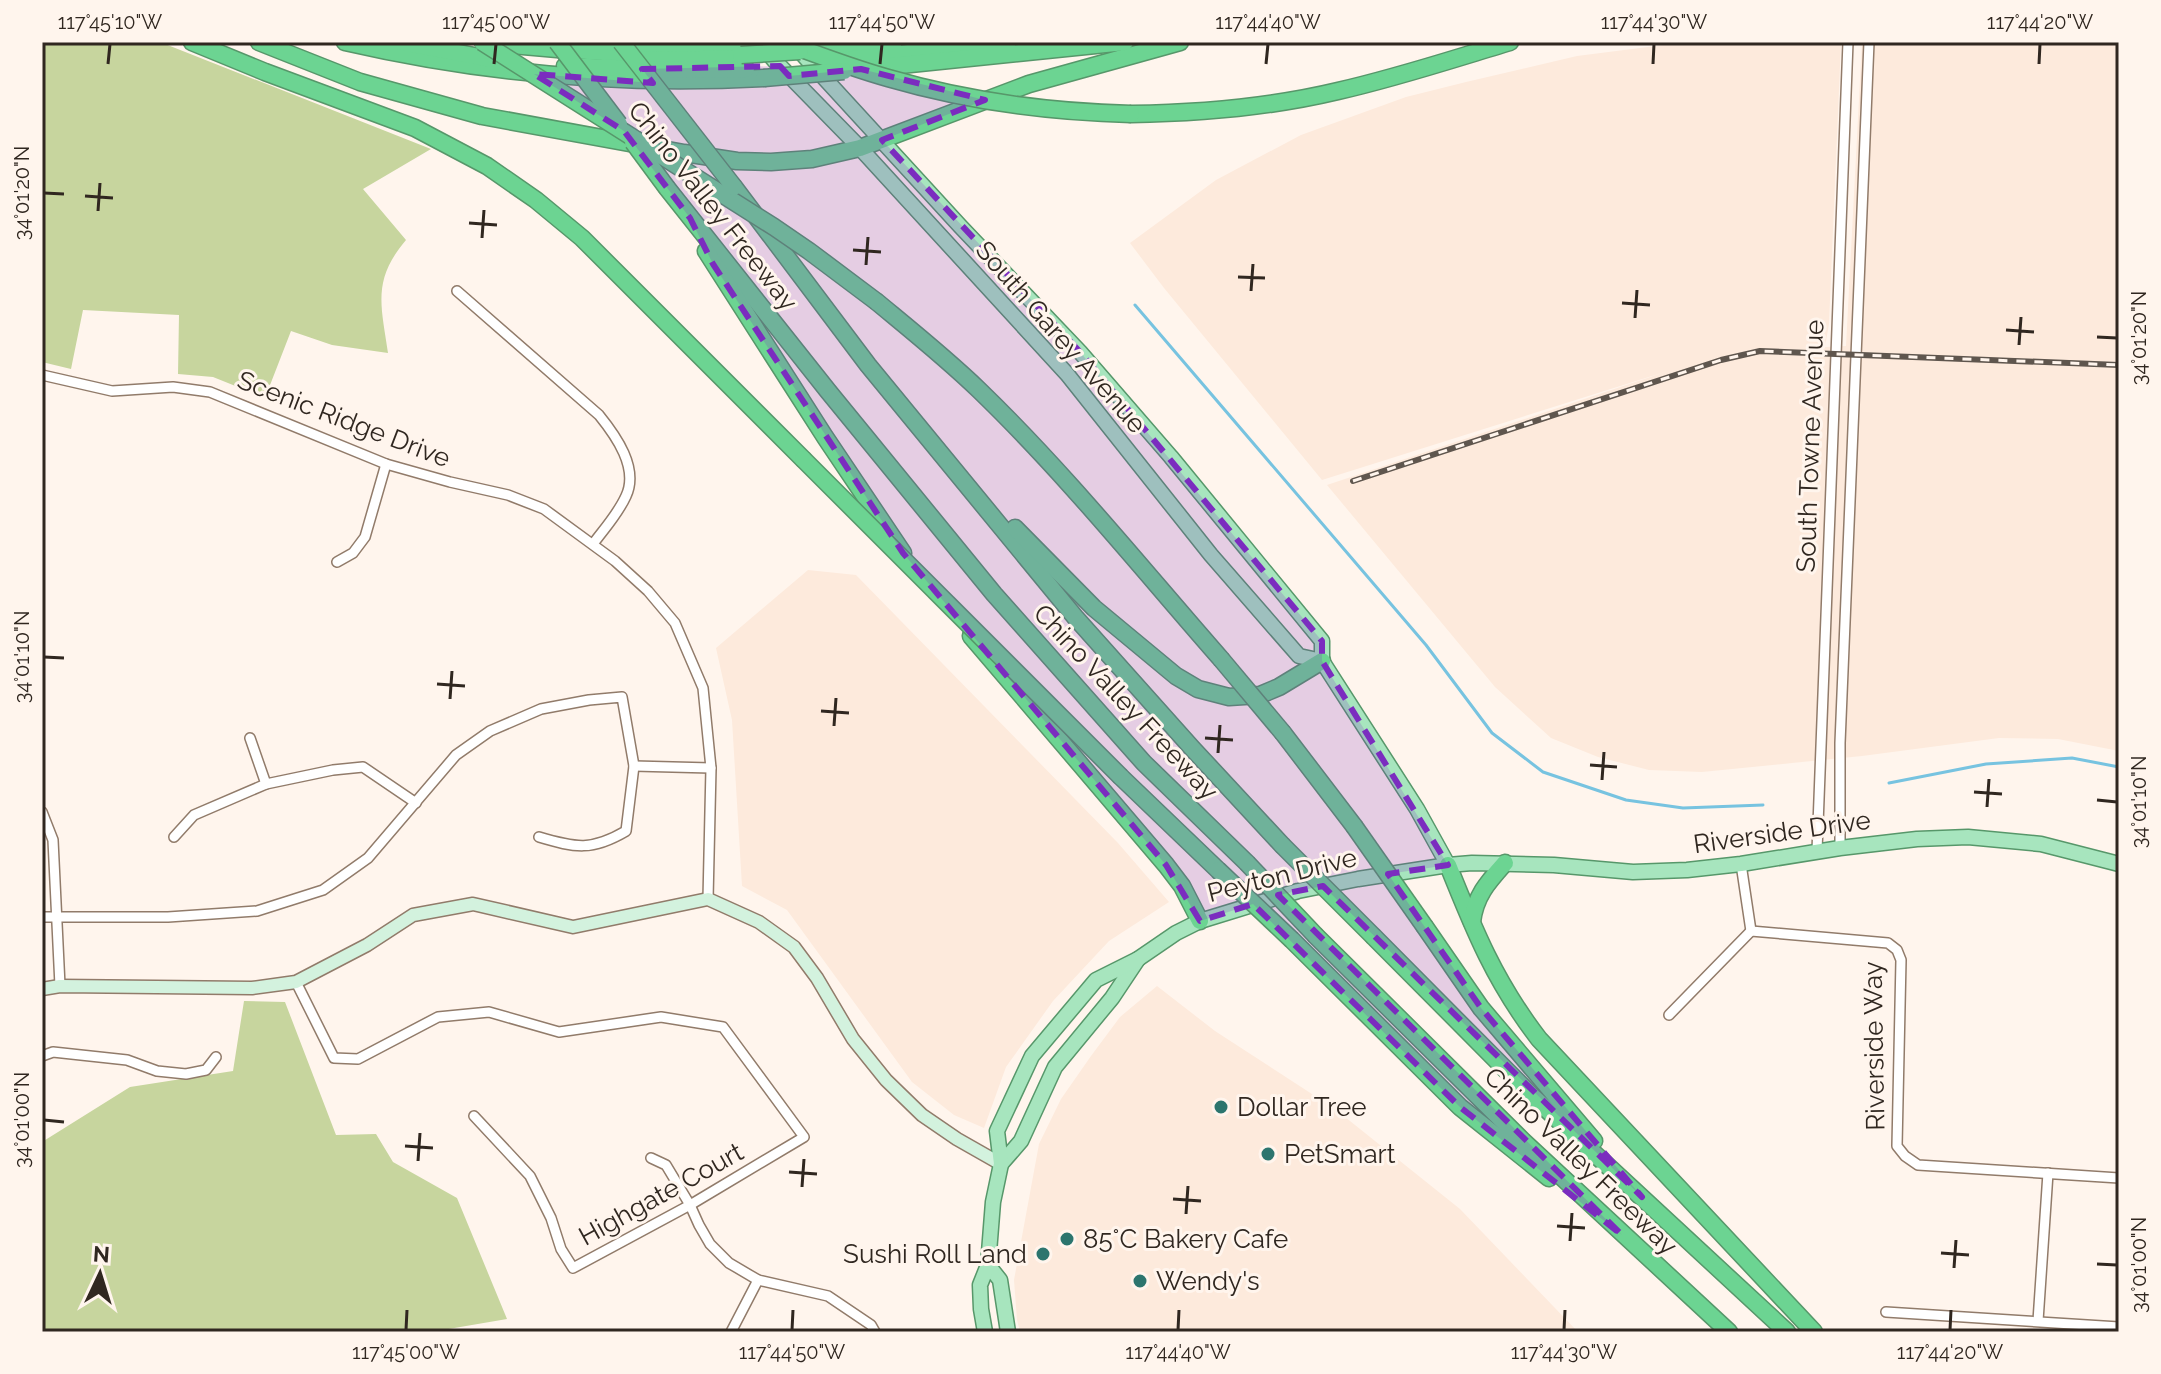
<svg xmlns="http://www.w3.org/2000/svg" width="2161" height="1374" viewBox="0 0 2161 1374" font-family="Raleway,sans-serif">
<rect width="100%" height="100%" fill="#fff5ed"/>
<!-- built -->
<g fill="#fdeadc">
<polygon points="1687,42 1841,42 1829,324 1825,347 1846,346 1862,42 2119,42 2119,751 2058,739 1999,738 1862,756 1702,772 1649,770 1598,757 1551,738 1495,687 1327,485 1668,371 1322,480 1164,288 1130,243 1216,180 1301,135 1406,97 1466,82 1577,56"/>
<polygon points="808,570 856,575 1118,843 1169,902 1109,941 1053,1001 1006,1067 984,1128 954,1115 912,1082 787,910 742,886 732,720 716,648"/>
<polygon points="1157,986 1215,1031 1335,1109 1460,1209 1578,1332 1020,1332 1017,1320 1014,1280 1039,1144 1061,1099 1091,1056 1120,1017"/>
</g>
<!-- green -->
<g fill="#c7d59e">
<path d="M42 42H160L431 149 363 189 406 240C372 280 381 305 388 353L332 345 291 331 265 398 213 377 178 374 179 315 83 310 71 369 42 362Z"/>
<polygon points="244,1001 285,1002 336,1135 376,1134 393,1162 457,1198 507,1319 431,1332 42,1332 42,1142 130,1087 233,1071"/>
</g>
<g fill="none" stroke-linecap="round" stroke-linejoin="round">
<!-- stream -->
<g stroke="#77c3e0" stroke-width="3">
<polyline points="1135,305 1426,645 1492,733 1543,772 1626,800 1683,808 1763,805"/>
<polyline points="1889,783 1986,764 2072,758 2119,767"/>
</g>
<defs>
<g id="street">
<path d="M457 291 599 415C616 436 639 468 626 496 618 514 604 529 593 544"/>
<polyline points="42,375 112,391 173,387 210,392 386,464 450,482 508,495 544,509 615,561 648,591 675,623 703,688 711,768 708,899"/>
<polyline points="337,562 353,553 365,537 386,464"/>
<polyline points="250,738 266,784"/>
<polyline points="634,766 711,768"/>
<polyline points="42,812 53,840 60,986"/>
<polyline points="174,837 194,815 266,784 333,770 363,767 416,803"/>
<polyline points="1840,848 1840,743 1869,42"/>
<polyline points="1817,851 1848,42"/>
<polyline points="1741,864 1751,931"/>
<path d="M42 917H168L257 911 323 890 368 858 456 755 490 731 541 709 589 700 622 697 634 766 626 831C592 851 576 848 539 837"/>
<polyline points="1751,931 1888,943 1897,950 1901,960 1897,1146 1905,1156 1918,1165 2119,1178"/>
<polyline points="296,982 334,1058 358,1059 438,1017 489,1012 559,1032 661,1017 723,1027 804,1137 690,1205 573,1268 561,1249 551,1218 530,1176 474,1116"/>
<polyline points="1669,1015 1751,931"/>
<polyline points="42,1056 53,1052 127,1060 157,1071 186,1074 206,1070 216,1057"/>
<polyline points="651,1158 666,1165 690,1205 699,1225 710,1244 729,1263 758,1280 828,1296 871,1325 875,1332"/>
<polyline points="1886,1312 2119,1327"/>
<polyline points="2038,1321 2048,1173"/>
<polyline points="731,1332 758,1280"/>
</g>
<polyline id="secondary" points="42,989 60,986 252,988 296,982 367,945 413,915 473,904 573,927 708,899 759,922 794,947 817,978 853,1039 886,1080 922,1115 957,1139 1001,1164"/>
<g id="primary">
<polyline points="759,42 774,60 860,148 1067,374 1211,555 1299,656 1322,661"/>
<polyline points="794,45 960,226 1080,352 1171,457 1322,641 1322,661 1417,809 1448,865"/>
<polyline points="1001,1164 1021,1141 1055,1067 1112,998 1138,959"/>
<polyline points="988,1265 1000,1280 1008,1332"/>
<polyline points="985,1332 981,1309 980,1285 988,1265 993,1202 1001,1164 997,1131 1032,1056 1096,980 1138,959 1176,933 1200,921 1298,891 1358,879 1448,865 1472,863 1554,865 1633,872 1687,870 1741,864 1840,848 1917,839 1968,837 2041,844 2119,864"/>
</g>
<g id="highway">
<polyline points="192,42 265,72 415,128 487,166 536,200 582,238 803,459"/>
<polyline points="259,42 360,82 482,116 684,153 737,161 771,162 812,159 860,148 1029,84 1180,42"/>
<path d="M345 42C484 74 622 86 764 78"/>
<polyline points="401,42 490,59"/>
<path d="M483 42C570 52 654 56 741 55"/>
<polyline points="609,42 663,44 742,42"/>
<polyline points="822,49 894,42"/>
<polyline points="835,61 1008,42"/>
<polyline points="565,66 664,70 746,69"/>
<polyline points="862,69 1125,42"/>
<path d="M1131 114C1201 113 1271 107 1338 91 1396 78 1453 59 1510 42"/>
<polyline points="734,187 868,365 1075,617 1192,748 1282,845"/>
<polyline points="667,188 828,391 994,594 1144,763 1247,863"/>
<polyline points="706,251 825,437 903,553"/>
<path d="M877 302C912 331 947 359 979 390 1066 474 1142 569 1221 659"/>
<polyline points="1015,528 1094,608 1176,676 1198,689 1229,697 1260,695 1279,687 1322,661"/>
<polyline points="971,636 1166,865 1182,886 1200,921"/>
<polyline points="1283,733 1354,826"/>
<polyline points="1121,777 1218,870"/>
<path d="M1448 865C1474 930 1495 982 1539 1039L1814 1332"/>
<path d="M1472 922C1475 896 1488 882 1505 863"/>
<polyline points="1425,927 1481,1008 1594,1141"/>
<polyline points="1316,936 1523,1141 1729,1332"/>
<polyline points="1374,937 1530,1094 1787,1332"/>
<polyline points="1292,940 1460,1107 1549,1178"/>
</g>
</defs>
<!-- street casing -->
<use href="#street" stroke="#917b6a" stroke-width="12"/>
<!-- secondary casing -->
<use href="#secondary" stroke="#917b6a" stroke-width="15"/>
<!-- primary casing -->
<use href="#primary" stroke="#57976a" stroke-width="17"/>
<!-- highway casing -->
<use href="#highway" stroke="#57976a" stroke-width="19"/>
<!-- street -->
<use href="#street" stroke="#fff" stroke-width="9"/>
<!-- secondary -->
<use href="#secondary" stroke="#d3f2de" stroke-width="12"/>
<!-- primary -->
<use href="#primary" stroke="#a7e5be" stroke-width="14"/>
<!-- highway -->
<use href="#highway" stroke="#6cd492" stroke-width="16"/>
<defs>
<polyline id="rail" points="1353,481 1721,360 1760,351 2119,365"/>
</defs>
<!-- rail casing -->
<use href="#rail" stroke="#5f564e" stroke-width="6"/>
<!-- rail -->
<use href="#rail" stroke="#fff5ed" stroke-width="3" stroke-dasharray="9" stroke-linecap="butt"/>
<defs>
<g id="highway-bridge">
<polyline points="482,42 774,227 809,251 877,302"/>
<polyline points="557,42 619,124"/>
<polyline points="621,42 734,187"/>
<path d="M783 42C818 55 852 68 888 78 967 101 1049 112 1131 114"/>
<polyline points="741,55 800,51"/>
<polyline points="764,78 844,71"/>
<polyline points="633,142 667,188"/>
<polyline points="803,459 1121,777"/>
<polyline points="1221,659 1283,733"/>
<polyline points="1354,826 1425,927"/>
<polyline points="1282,845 1374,937"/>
<polyline points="1247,863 1316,936"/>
<polyline points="1218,870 1292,940"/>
</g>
</defs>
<!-- highway-bridge casing -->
<use href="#highway-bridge" stroke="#57976a" stroke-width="19" stroke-linecap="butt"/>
<!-- highway-bridge -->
<use href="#highway-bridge" stroke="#6cd492" stroke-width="16"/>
</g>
<!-- marked area -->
<path fill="#7b2cbf" fill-opacity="0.2" stroke="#7b2cbf" stroke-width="6" stroke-dasharray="16 10" stroke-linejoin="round" d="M780 66 789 76 861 69 985 100 882 140 1080 352 1322 641V661L1448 865 1388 874 1481 1008 1642 1197 1323 886 1278 895 1622 1235 1460 1107 1253 904 1200 921 1166 865 903 553 713 264 690 218 624 131 534 74 653 83 642 69Z"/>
<!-- ticks -->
<path fill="none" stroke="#302720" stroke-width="3" d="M108 64 110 44M494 64 496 44M880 64 882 44M1266 64 1268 44M1653 64 1654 44M2039 64 2040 44M44 193 64 194M85 196 113 198M98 211 100 183M469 223 497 225M482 238 484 210M853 250 881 252M866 265 868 237M1238 277 1265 278M1251 291 1253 264M1622 303 1650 305M1635 318 1637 290M2006 330 2034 332M2097 337 2117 338M2019 345 2021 317M44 657 64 658M437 684 465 686M450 699 452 671M821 711 849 713M834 726 836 698M1205 738 1233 740M1218 753 1220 725M1590 765 1617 767M1602 780 1604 752M1974 792 2002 794M2097 800 2117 802M1987 807 1989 779M44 1120 64 1122M405 1146 433 1148M418 1161 420 1133M789 1172 817 1174M802 1187 804 1159M1173 1199 1201 1201M1186 1214 1188 1186M1557 1226 1585 1228M1570 1241 1572 1213M1941 1253 1969 1255M2097 1264 2117 1265M1954 1268 1956 1240M406 1330 407 1310M792 1330 793 1310M1178 1330 1179 1310M1564 1330 1565 1310M1950 1330 1951 1310"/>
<!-- markers -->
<g fill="#2c756e" stroke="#fff5ed" stroke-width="3">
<circle cx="1221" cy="1107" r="8"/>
<circle cx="1268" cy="1154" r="8"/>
<circle cx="1067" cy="1239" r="8"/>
<circle cx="1043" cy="1254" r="8"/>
<circle cx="1140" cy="1281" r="8"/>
</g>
<g text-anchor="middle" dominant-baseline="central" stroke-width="6" stroke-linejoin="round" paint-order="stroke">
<!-- street labels -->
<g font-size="26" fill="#302720" stroke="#fff5ed">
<text transform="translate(713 206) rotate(52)">Chino Valley Freeway</text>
<text transform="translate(1061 337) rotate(49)">South Garey Avenue</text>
<text transform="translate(344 419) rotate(21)">Scenic Ridge Drive</text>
<text transform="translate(1810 446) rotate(-88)">South Towne Avenue</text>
<text transform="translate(1126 702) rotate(47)">Chino Valley Freeway</text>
<text transform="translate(1782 832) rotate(-8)">Riverside Drive</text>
<text transform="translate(1282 875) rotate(-14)">Peyton Drive</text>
<text transform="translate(1874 1046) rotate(-91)">Riverside Way</text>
<text transform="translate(1581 1161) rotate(44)">Chino Valley Freeway</text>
<text transform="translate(661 1194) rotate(-29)">Highgate Court</text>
</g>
<!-- poi labels -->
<g font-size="26" fill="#302720" stroke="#fff5ed" text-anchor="start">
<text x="1237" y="1107">Dollar Tree</text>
<text x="1284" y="1154">PetSmart</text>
<text x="1083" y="1239">85°C Bakery Cafe</text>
<text x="1027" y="1254" text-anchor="end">Sushi Roll Land</text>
<text x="1156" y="1281">Wendy's</text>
</g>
</g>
<!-- border -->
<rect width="2161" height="1374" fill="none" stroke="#fff5ed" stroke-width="88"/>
<!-- north arrow -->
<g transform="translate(100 1274) rotate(4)" stroke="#fff5ed" stroke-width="6" paint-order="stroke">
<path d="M0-6L14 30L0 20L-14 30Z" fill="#302720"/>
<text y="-12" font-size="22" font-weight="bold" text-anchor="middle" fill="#302720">N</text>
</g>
<rect x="44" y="44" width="2073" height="1286" fill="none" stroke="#302720" stroke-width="3"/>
<g font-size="20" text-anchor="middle" fill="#302720">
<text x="110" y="29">117°45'10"W</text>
<text x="496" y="29">117°45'00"W</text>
<text x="882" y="29">117°44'50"W</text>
<text x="1268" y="29">117°44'40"W</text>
<text x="1654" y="29">117°44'30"W</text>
<text x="2040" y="29">117°44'20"W</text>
<text transform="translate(22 193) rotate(-90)" y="7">34°01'20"N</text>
<text transform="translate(2139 338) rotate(-90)" y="7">34°01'20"N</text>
<text transform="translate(22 657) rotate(-90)" y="7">34°01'10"N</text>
<text transform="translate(2139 802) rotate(-90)" y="7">34°01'10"N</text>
<text transform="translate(22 1120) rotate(-90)" y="7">34°01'00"N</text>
<text transform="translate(2139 1265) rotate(-90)" y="7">34°01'00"N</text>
<text x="406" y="1359">117°45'00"W</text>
<text x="792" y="1359">117°44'50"W</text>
<text x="1178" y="1359">117°44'40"W</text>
<text x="1564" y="1359">117°44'30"W</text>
<text x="1950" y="1359">117°44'20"W</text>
</g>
</svg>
